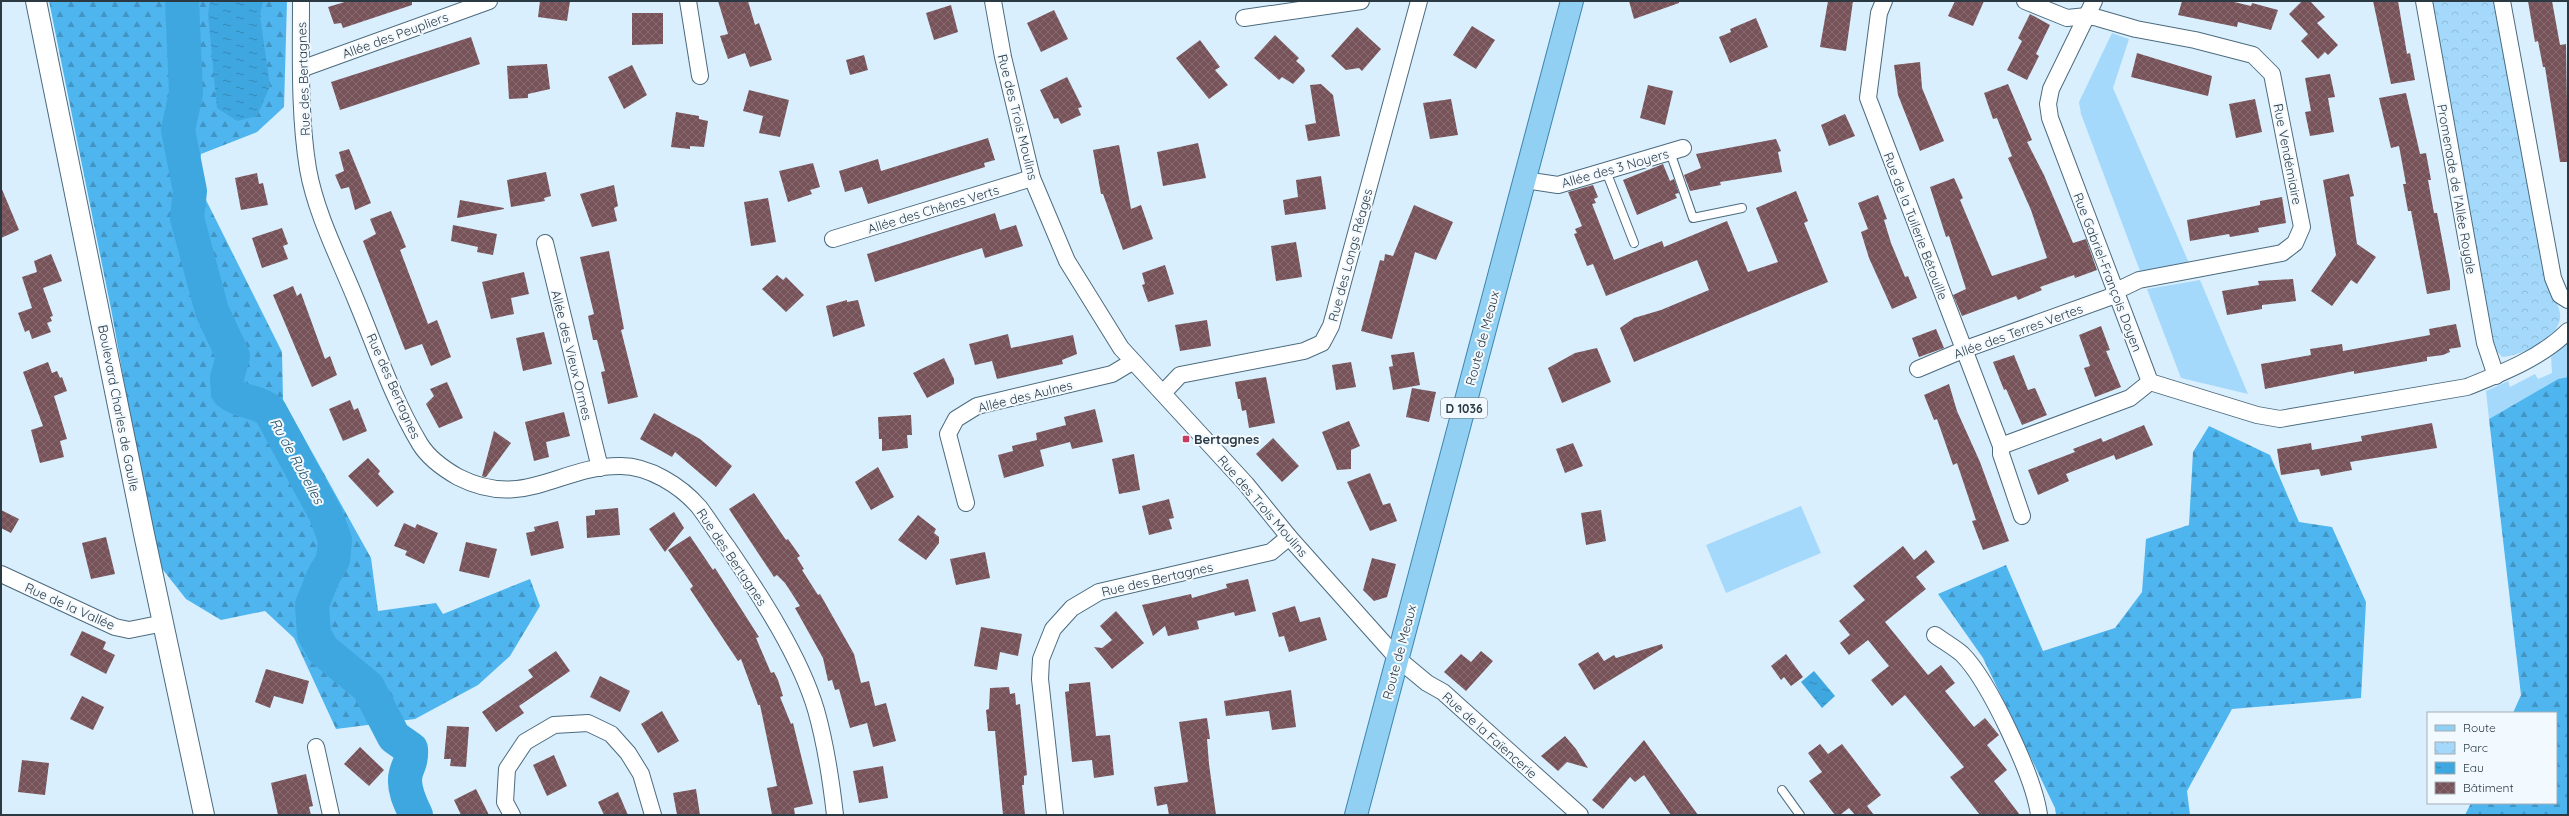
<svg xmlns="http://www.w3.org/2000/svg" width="2569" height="816" viewBox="0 0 2569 816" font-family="Quicksand,sans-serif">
<defs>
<pattern id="forest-firs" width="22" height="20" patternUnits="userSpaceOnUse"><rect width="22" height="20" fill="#4eb5ef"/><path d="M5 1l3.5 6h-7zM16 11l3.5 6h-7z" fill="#4194c3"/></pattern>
<pattern id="park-crowns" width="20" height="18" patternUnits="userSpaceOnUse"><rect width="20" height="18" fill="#a5d9fb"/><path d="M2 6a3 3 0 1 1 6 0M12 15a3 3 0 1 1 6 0" fill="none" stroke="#8ebbd8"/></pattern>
<pattern id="water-ripples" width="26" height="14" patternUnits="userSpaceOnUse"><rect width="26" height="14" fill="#3fa7e0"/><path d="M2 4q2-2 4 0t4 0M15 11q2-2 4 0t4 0" fill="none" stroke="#3589b7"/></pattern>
<pattern id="building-cross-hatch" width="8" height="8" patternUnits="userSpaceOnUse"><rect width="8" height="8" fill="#775359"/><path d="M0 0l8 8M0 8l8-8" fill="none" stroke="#856a6f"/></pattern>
</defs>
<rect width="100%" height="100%" fill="#daeffd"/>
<!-- grass -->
<g fill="#a5d9fb">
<polygon points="2112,33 2129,39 2113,88 2189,263 2140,271 2081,114 2079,102"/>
<polygon points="2200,280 2248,394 2181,378 2147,289"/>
<polygon points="2568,343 2568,377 2558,379 2489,419 2486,391 2508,381 2510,387 2535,374 2538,379 2552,373 2551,357"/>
<polygon points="1801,506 1821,553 1726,593 1706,545"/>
</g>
<!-- forest -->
<g fill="url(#forest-firs)">
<polygon points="49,1 287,1 284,107 257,132 201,154 197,182 282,352 283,400 371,558 378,611 436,603 443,614 530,579 540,606 510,656 478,685 415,719 336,729 294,638 265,611 221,620 186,599 156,561 112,314"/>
<polygon points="2568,377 2568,815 2465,815 2471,803 2556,803 2556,713 2513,713 2521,695 2489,419 2558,379"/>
<polygon points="2209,426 2270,455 2299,522 2332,527 2366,602 2361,698 2232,709 2187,791 2190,815 2056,815 2055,808 1983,658 1938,594 2006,565 2043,651 2115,628 2142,592 2146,539 2189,525 2193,452"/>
</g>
<!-- park -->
<path fill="url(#park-crowns)" d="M2432 1H2493L2548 287C2552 296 2562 308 2560 319 2556 341 2521 355 2502 357L2496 350 2491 334Z"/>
<!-- water -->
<g fill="url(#water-ripples)">
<polygon points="210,1 263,1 260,16 270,86 257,116 237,121 217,108 208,15"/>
<polygon points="1814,671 1835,696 1822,708 1801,682"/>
</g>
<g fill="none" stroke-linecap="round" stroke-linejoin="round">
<!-- river -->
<path stroke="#3fa7e0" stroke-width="34" d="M182 1 186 93 178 130 190 191 187 218 212 311 233 356 227 378 228 392C242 404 255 399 270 411L326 515 335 540 333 560 323 577 312 605 314 634 323 650 368 687 394 737 411 749C412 763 409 762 406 773 402 787 410 803 416 815"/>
</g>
<!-- building -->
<g fill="url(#building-cross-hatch)">
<polygon points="348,1 412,1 412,5 343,28 341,23 334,24 328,7"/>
<polygon points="540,1 570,1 567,21 538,17"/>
<polygon points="718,1 748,1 755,25 759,23 772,60 750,67 745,53 728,59 720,36 728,34"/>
<polygon points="1629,1 1679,1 1679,3 1634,19"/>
<polygon points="1828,1 1853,1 1846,51 1820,47"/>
<polygon points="1955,1 1984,1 1973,26 1948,16"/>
<polygon points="2182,1 2230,1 2251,6 2252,3 2278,10 2271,30 2238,22 2237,27 2178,15"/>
<polygon points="2302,1 2310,1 2325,17 2317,23 2338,45 2328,55 2325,52 2318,59 2301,41 2308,34 2289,14"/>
<polygon points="2373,1 2398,1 2407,54 2410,53 2415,80 2391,84"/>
<polygon points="2528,1 2552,1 2560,45 2566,44 2568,162 2560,162 2545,67 2543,67 2538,41 2535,42"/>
<polygon points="951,5 958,32 934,40 926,13"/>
<polygon points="1054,10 1068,39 1041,52 1027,23"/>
<polygon points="632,13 663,13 663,44 632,45"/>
<polygon points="2030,14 2050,25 2036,54 2039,56 2027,80 2007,70 2022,41 2018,38"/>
<polygon points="1756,18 1768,47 1730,63 1719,37 1731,32 1730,29"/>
<polygon points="1472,26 1495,40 1476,69 1453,55"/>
<polygon points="1357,27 1381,49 1362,71 1359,68 1346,70 1331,56"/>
<polygon points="1275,35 1299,58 1296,61 1304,68 1305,71 1293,84 1282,77 1279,80 1254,58"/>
<polygon points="471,37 480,64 340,110 331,82"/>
<polygon points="1200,40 1220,67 1215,70 1228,85 1209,99 1176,58"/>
<polygon points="2137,53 2212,76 2208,96 2131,77"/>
<polygon points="864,55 868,70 850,75 846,60"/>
<polygon points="1920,62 1922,88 1944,141 1920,151 1898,95 1894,65"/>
<polygon points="547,64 550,89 528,94 528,98 509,99 507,66"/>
<polygon points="632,65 647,95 624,109 608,77"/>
<polygon points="2330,74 2335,97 2328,98 2334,132 2310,136 2305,112 2311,111 2305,78"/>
<polygon points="1067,77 1082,107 1078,108 1081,115 1061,124 1058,118 1054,119 1040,90"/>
<polygon points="1321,84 1333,95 1340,136 1308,141 1305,125 1316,123 1310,85"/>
<polygon points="2008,84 2032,140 2027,142 2044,175 2073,243 2086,239 2097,270 2075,278 2074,275 2040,287 2042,290 2018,300 2016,296 1962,316 1953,295 1966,289 1949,236 1946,237 1930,187 1954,178 1963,198 1960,200 1992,276 2047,258 2031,210 2008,158 2012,156 1997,118 1993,119 1984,93"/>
<polygon points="1648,85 1673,91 1665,125 1640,118"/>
<polygon points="749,90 789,100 780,137 759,133 763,116 743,111"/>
<polygon points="2406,93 2420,154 2426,153 2431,180 2428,180 2434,213 2437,213 2450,281 2450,290 2427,294 2411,211 2408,211 2403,184 2406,184 2399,146 2391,148 2379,98"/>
<polygon points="1451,99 1458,135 1430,139 1423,103"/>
<polygon points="2255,99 2262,132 2236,138 2229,104"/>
<polygon points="676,112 699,116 699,119 708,121 704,147 690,146 690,149 671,147"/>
<polygon points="1845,114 1855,136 1829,146 1821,125"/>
<polygon points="988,138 995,160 984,163 985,167 868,204 862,187 845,192 839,171 878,159 881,171"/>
<polygon points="1776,139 1781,151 1778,152 1782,172 1720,182 1721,185 1690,191 1684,175 1701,168 1696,154"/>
<polygon points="1198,143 1206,178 1163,186 1157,152"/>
<polygon points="1119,145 1131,209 1141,205 1153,239 1123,250 1103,194 1101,194 1093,150"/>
<polygon points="349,149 371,203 355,210 349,187 341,189 335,175 344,171 339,152"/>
<polygon points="813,163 820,187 810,190 812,194 788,202 779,171"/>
<polygon points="1663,164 1670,181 1674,179 1679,193 1675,194 1677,198 1637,215 1623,180"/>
<polygon points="546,172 551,196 544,198 545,201 511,207 507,180"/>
<polygon points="257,173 259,184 263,183 268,205 241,210 235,178"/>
<polygon points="2349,174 2354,196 2350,197 2357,244 2376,257 2357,284 2351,280 2332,306 2311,291 2336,255 2323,180"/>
<polygon points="1321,176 1326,209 1285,215 1283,200 1298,197 1296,180"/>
<polygon points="614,185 618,206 614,208 617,221 592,227 580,194"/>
<polygon points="1593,185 1598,197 1594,199 1596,203 1592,204 1614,260 1662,241 1664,247 1727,221 1748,272 1778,262 1756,208 1796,191 1808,221 1804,223 1828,282 1634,362 1620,328 1634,318 1661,310 1709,290 1697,260 1606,296 1593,264 1587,266 1574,234 1577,233 1575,229 1582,226 1568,192"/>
<polygon points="1,187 19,230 1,238"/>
<polygon points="1878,195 1887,219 1884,220 1891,243 1905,277 1908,276 1917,298 1892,309 1869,258 1861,232 1868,229 1858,203"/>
<polygon points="2282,197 2286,223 2258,228 2259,232 2230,237 2229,234 2190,241 2187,220 2260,205 2260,201"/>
<polygon points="768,198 776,242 751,246 744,202"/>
<polygon points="460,200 504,208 504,209 457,218"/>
<polygon points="1414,205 1453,222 1436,260 1415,252 1392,339 1361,331 1380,260 1384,261 1385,254 1393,256"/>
<polygon points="391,211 406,247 400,250 428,324 437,320 451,357 431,366 422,344 405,350 363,241 376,234 370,219"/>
<polygon points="995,213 1000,230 1016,225 1023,246 985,258 982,248 875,282 867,254"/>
<polygon points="453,225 497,234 493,255 477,252 478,247 451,241"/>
<polygon points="282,228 288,244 283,246 288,259 262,268 252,238"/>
<polygon points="1296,242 1302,277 1276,281 1271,246"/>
<polygon points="609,251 624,329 621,330 638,397 608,404 601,372 605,371 597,340 593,340 588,316 594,314 580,257"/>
<polygon points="51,254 62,281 43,288 53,316 50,317 52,321 47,323 51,332 32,339 29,330 25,332 18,313 32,308 22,277 37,272 34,261"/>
<polygon points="1165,265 1174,294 1148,302 1142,285 1145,284 1142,273"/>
<polygon points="524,272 529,294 511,298 514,314 491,319 482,282"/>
<polygon points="777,275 783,280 786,277 804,295 786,312 762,289"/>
<polygon points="2293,279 2296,301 2262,305 2262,309 2227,315 2222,291 2259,285 2258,281"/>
<polygon points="293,286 297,296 301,293 325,359 330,356 337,375 312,387 273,295"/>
<polygon points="847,300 847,302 858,300 865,326 833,337 826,306"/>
<polygon points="1207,320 1211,346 1180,351 1175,325"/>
<polygon points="2456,324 2461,347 2449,349 2450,352 2443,355 2427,357 2427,361 2354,374 2354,371 2265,389 2261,364 2311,355 2310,349 2342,344 2343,351 2430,335 2429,329"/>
<polygon points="2101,326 2110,350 2106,351 2121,387 2095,397 2084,368 2090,366 2079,335"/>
<polygon points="1936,329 1944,348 1919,357 1912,338"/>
<polygon points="544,332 552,364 523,371 516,338"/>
<polygon points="1008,334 1011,348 1073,335 1077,354 1062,360 1063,364 997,379 992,361 975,365 969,344"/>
<polygon points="1597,348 1611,382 1562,403 1548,368 1575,353"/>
<polygon points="1414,352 1420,385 1393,390 1389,367 1393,366 1391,355"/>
<polygon points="2014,355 2028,390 2035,388 2047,415 2022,425 2006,389 2004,390 1993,362"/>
<polygon points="944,358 954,379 954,384 927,398 913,373"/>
<polygon points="48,362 52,373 57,371 60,378 62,377 67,391 54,396 67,439 60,441 64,457 40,463 31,430 43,426 23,372"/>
<polygon points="1351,362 1356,387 1336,390 1332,365"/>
<polygon points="1266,377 1275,423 1249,428 1246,410 1242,411 1240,399 1238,399 1235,382"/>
<polygon points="447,382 463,418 439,428 426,404 434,396 430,389"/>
<polygon points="1949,384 1957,411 1980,462 2009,541 1983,550 1972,521 1976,520 1957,463 1953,465 1937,419 1934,420 1924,395"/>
<polygon points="1412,388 1436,392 1429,422 1406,417"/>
<polygon points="350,400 354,410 358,408 367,431 343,441 329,409"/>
<polygon points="1095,409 1103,442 1072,449 1070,442 1040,450 1044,466 1004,478 998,455 1013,451 1012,446 1037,440 1036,433 1066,425 1064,417"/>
<polygon points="564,412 570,436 546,442 549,457 534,461 525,422"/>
<polygon points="654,413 700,439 732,466 716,487 675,452 672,457 640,439"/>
<polygon points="911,415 912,435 907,435 908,448 882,451 882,439 879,439 878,417"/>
<polygon points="1349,421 1360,446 1351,450 1351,469 1337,470 1322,432"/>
<polygon points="2432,423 2437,448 2350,462 2352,470 2321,476 2319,469 2281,475 2277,449 2311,443 2312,450 2362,441 2361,436"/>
<polygon points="2144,425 2153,445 2116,460 2114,455 2066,474 2069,481 2038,495 2028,470 2075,452 2073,449 2101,438 2103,442"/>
<polygon points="494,431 511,443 486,477 484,477 482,476"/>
<polygon points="1273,438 1299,466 1282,482 1256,454"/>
<polygon points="1573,443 1583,466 1565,473 1556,449"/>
<polygon points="1134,454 1140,490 1119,494 1112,459"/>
<polygon points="368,458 380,471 378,474 394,492 377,507 348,476"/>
<polygon points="878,467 894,497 871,510 855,482"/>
<polygon points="1370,473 1383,505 1390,503 1397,521 1370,531 1347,482"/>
<polygon points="754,493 786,540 788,539 800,556 797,558 804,569 802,570 818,595 820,594 854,654 861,683 869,681 875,706 886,703 896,741 873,747 867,723 850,728 839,689 835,690 832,680 828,681 823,658 795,608 800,606 785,583 777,575 774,577 729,509"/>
<polygon points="1169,499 1174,518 1169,519 1172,529 1149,535 1142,506"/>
<polygon points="618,508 620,535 587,538 586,516 595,515 595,510"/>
<polygon points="1,510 19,519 11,533 1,528"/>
<polygon points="1601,510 1606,541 1586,545 1581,513"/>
<polygon points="674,512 684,528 665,552 649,529"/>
<polygon points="918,515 936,529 934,533 939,537 939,543 926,560 898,540"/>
<polygon points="558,521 564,548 531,556 526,533 535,531 534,527"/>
<polygon points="404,523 415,528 417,524 438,533 424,564 405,555 407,551 394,546"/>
<polygon points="690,536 713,570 715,568 759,637 756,638 771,673 774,672 778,680 783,696 780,697 791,724 793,723 813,804 794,808 795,815 772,815 767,788 777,786 760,705 758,705 741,659 738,661 690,589 693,586 668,550"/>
<polygon points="106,537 115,574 91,579 82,543"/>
<polygon points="466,542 497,549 489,578 459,571"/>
<polygon points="1903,546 1914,560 1926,550 1935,562 1916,577 1926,589 1885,622 1928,675 1941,665 1955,683 1945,691 1974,727 1985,718 1999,735 1987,745 2007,770 1994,781 2020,815 1980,815 1950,777 1964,767 1905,695 1892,706 1871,680 1889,666 1868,640 1849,655 1840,643 1850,635 1839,621 1865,600 1853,586"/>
<polygon points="985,552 990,578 956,585 950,559"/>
<polygon points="1372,558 1396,564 1387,597 1374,601 1363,590"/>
<polygon points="1248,579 1256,611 1235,616 1234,612 1197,621 1199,629 1168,636 1165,626 1153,636 1142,605 1191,594 1192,598 1227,588 1226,584"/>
<polygon points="1295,606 1300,622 1320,617 1327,640 1289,652 1284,636 1279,637 1272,613"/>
<polygon points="1116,611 1144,643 1112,669 1094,647 1102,648 1112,640 1100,626"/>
<polygon points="981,627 1022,634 1018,656 1000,652 997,670 974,666"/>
<polygon points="82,631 106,642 103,649 115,655 106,674 70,655"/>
<polygon points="1662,644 1663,648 1594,690 1578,664 1598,652 1604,661 1614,655 1616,658"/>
<polygon points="556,651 570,671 519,706 524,713 496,732 482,712 533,677 528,670"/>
<polygon points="1481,651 1493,661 1466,691 1444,672 1461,654 1471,662"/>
<polygon points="1786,654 1803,677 1791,686 1784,677 1781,680 1771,666"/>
<polygon points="266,669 309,681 303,704 274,696 270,708 255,702"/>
<polygon points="600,676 630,691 620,712 590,697"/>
<polygon points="1090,682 1096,736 1110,735 1114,775 1094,778 1092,760 1072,762 1065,692 1069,691 1069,684"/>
<polygon points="1009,687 1010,694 1015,693 1016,705 1020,704 1027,775 1024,776 1024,785 1022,785 1025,815 1003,815 995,731 988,731 986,710 989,709 990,688"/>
<polygon points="1291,690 1296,727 1272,730 1269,711 1226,716 1224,701"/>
<polygon points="82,696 104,707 93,730 70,719"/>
<polygon points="662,711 679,741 658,753 641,724"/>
<polygon points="1207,718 1210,739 1207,739 1209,764 1216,815 1169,815 1167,804 1157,806 1154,787 1188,782 1179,722"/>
<polygon points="447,726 469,727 466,767 450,766 451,759 444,759"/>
<polygon points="1565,736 1576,749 1588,768 1567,762 1558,771 1541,756"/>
<polygon points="1644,740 1664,768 1698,815 1671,815 1644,775 1635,782 1630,777 1603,809 1592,800"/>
<polygon points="1820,744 1828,754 1842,744 1881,795 1867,806 1874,815 1855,815 1849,808 1840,815 1835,815 1809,781 1822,772 1808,753"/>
<polygon points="360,747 384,770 369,786 344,764"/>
<polygon points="554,755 567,786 547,796 533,765"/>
<polygon points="22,760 49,763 45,795 18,792"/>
<polygon points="883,766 888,798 859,803 853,771"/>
<polygon points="306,774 313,806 309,807 311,815 278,815 271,783"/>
<polygon points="476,789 489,815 461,815 454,800"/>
<polygon points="696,789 700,815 677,815 673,793"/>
<polygon points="618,792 628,815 604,815 598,802"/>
</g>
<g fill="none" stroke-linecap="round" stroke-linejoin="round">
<defs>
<g id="service">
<polyline points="1670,152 1693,218 1742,208"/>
<polyline points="1606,171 1634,243"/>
<polyline points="1782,790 1800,815"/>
</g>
<g id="minor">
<path d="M301 1C301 57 299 114 308 169 316 214 339 258 356 300 376 348 393 399 420 444 428 457 444 469 458 477 525 511 560 465 621 466 649 466 681 486 699 507 709 520 718 535 728 548 760 595 800 656 816 710 826 745 831 780 835 815"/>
<polyline points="688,1 700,76"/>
<polyline points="993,1 1003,57 1032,178 1067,261 1121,348 1246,484 1289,537 1398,659 1427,683 1443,692 1580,815"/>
<polyline points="1884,1 1879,13 1868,98 2001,446 2001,454 2022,516"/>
<path d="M2094 1 2051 89 2048 104 2050 118 2150 382 2257 415 2280 419 2467 387C2502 373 2541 358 2568 331"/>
<polyline points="2424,1 2485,343 2496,376"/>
<polyline points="2502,1 2553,278 2560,295 2568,300"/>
<polyline points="1244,18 1361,1"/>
<polyline points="301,69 489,1"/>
<polyline points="1524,180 1558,185 1683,148"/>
<polyline points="833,239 1032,178"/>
<polyline points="545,243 600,468"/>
<polyline points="1918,369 1963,350 2110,297 2116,291 2139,280 2282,253 2295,243 2302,227 2272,74 2253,55 2195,40 2136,29 2098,18 2087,16 2067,18 2025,1"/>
<polyline points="1163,393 1180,375 1304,351 1322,343 1331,326 1419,1"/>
<polyline points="2001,446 2130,398 2150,382"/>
<polyline points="966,503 948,434 956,419 977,406 1112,374 1132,362"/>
<polyline points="1,574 115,627 129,630 164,623"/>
<path d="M1935 635C1943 641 1954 647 1962 654 1989 681 2034 777 2039 815"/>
<polyline points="316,747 331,815"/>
<polyline points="512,815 505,802 507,769 525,742 554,725 588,723 611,734 628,753 641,774 653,815"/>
<polyline points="1055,815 1040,679 1041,659 1053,629 1072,608 1099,592 1271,552 1289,537"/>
</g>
<polyline id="tertiary" points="36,1 144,534 204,815"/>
<polyline id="primary" points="1356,815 1572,1"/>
</defs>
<!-- service casing -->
<use href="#service" stroke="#4b6b7f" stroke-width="10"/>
<!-- minor casing -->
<use href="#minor" stroke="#4b6b7f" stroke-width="18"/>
<!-- tertiary casing -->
<use href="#tertiary" stroke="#4b6b7f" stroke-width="22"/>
<!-- primary casing -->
<use href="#primary" stroke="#3d86af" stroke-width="24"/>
<!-- service -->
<use href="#service" stroke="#fff" stroke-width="8"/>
<!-- minor -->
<use href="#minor" stroke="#fff" stroke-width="16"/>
<!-- tertiary -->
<use href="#tertiary" stroke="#fff" stroke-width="20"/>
<!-- primary -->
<use href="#primary" stroke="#91d0f2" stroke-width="22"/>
</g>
<!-- markers -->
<rect fill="#cb3c62" stroke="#f3faff" stroke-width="1.5" x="1182" y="435" width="8" height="8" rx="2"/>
<g text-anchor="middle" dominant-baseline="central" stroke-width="4" stroke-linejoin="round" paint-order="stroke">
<!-- shield labels -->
<rect fill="#f3faff" stroke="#67737b" stroke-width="1" x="1441" y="398" width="46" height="20" rx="3"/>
<g font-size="12" font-weight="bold" fill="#2b3942">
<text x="1464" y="408">D 1036</text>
</g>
<!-- street labels -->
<g font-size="13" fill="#2b3942" stroke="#f3faff">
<text transform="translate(395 35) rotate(-20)">Allée des Peupliers</text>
<text transform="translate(303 79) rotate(-92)">Rue des Bertagnes</text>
<text transform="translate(1018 117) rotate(76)">Rue des Trois Moulins</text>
<text transform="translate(2288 154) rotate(79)">Rue Vendémiaire</text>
<text transform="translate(1615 168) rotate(-16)">Allée des 3 Noyers</text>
<text transform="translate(2457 189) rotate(80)">Promenade de l'Allée Royale</text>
<text transform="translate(933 209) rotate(-17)">Allée des Chênes Verts</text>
<text transform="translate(1916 226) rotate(69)">Rue de la Tuilerie Bétouille</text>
<text transform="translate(1350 255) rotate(-75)">Rue des Longs Réages</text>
<text transform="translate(2108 272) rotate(69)">Rue Gabriel-François Doyen</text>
<text transform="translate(2018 331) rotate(-20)">Allée des Terres Vertes</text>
<text transform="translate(1482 338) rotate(-75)">Route de Meaux</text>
<text transform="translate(572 355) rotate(76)">Allée des Vieux Ormes</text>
<text transform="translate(394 386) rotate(66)">Rue des Bertagnes</text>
<text transform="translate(1025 396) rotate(-14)">Allée des Aulnes</text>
<text transform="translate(119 408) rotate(79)">Boulevard Charles de Gaulle</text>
<text transform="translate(1263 506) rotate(49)">Rue des Trois Moulins</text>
<text transform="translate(732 557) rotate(56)">Rue des Bertagnes</text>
<text transform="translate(1157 579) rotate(-13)">Rue des Bertagnes</text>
<text transform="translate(70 606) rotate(24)">Rue de la Vallée</text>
<text transform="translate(1399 652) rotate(-75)">Route de Meaux</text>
<text transform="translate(1490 735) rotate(42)">Rue de la Faïencerie</text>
</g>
<!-- poi labels -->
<g font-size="13" font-weight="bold" fill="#2b3942" stroke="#f3faff" text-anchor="start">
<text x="1194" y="439">Bertagnes</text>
</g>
<!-- water labels -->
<g font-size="14" font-style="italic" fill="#234d65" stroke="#f3faff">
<text transform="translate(297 461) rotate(61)">Ru de Rubelles</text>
</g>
</g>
<!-- border -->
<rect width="2569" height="816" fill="none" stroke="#2b3942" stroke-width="4"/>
<!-- legend -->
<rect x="2427" y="712" width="130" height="92" fill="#f3faff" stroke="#a3adb3"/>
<rect x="2435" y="725" width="20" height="6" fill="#91d0f2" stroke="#a3adb3"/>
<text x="2463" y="732" font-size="12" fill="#2b3942">Route</text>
<rect x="2435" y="742" width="20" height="12" fill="url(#park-crowns)" stroke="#a3adb3"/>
<text x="2463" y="752" font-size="12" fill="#2b3942">Parc</text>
<rect x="2435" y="762" width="20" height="12" fill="url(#water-ripples)" stroke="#a3adb3"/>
<text x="2463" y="772" font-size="12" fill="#2b3942">Eau</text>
<rect x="2435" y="782" width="20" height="12" fill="url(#building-cross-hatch)" stroke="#a3adb3"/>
<text x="2463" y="792" font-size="12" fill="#2b3942">Bâtiment</text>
</svg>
